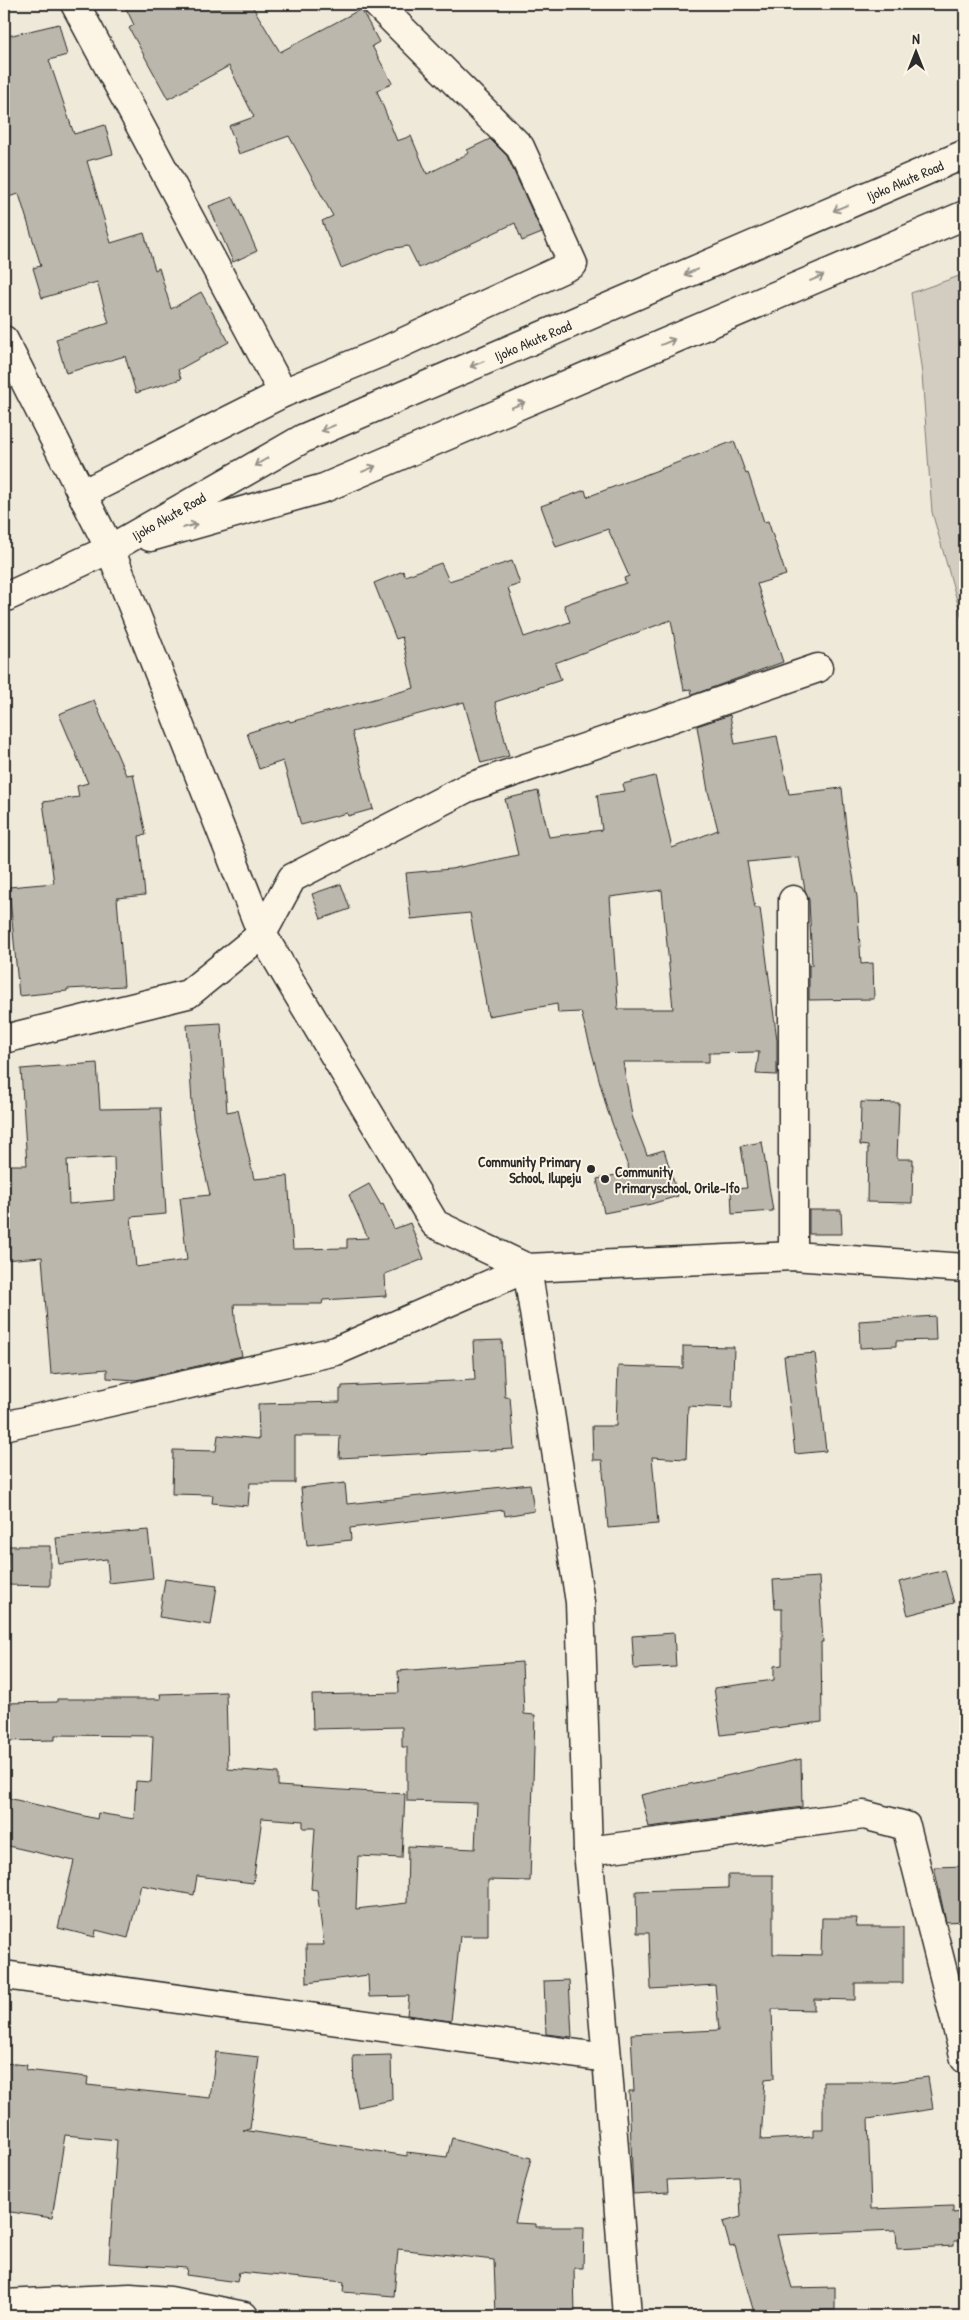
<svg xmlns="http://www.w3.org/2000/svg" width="969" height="2320" viewBox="0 0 969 2320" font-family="'Patrick Hand',sans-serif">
<rect width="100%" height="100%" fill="#efe9da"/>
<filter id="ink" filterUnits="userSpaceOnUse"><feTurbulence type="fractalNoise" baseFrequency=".02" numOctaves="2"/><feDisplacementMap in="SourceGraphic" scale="10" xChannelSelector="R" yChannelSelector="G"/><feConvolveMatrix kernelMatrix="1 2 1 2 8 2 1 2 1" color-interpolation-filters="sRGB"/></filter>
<g filter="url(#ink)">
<!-- green -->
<polygon fill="#d2cdc0" stroke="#7e7c76" points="965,274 965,629 932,512 922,374 911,293"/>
<!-- building -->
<g fill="#bcb7ac" stroke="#2b2b2b" fill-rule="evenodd">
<polygon points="124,4 251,4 280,52 361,9 379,42 372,46 392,83 377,91 397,141 411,136 427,174 469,153 467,150 490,139 507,156 542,233 522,241 515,223 419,268 408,246 389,249 341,268 322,221 333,216 289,136 239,154 229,126 254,117 229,66 168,99 129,28 134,25"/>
<polygon points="59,24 67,55 49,60 74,134 105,125 113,154 87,161 111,243 144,233 155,270 159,268 171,309 201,292 229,342 178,370 181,379 136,393 125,356 66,373 56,339 109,323 97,282 42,298 33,268 41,266 19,194 8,197 4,183 4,37"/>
<polygon points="233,197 257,251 233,262 209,206"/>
<polygon points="734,441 746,474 748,473 764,522 768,521 786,575 757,584 783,662 692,695 691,689 684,690 671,620 555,663 561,680 495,702 509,756 481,763 464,702 352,732 373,809 348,816 347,813 301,825 283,761 259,769 247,733 289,720 290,722 414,688 402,637 396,639 374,583 403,571 405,576 441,563 449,581 512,561 520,584 508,588 524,637 570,622 564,605 626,583 624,578 629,576 608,529 556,547 541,506 585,490 587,497"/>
<polygon points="94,700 126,775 133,774 146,835 139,836 145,895 117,898 124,986 67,989 67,991 19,996 9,887 54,883 43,802 79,797 77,786 88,783 59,714"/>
<path d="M730 715 735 744 777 736 789 794 842 788 848 847 857 897 861 964 873 963 874 999 809 1000V965H812L809 900 805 890 799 857 747 862 755 908H760L777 1040V1075L756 1074 759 1052 709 1053V1062H623L632 1116 647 1155 664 1150 678 1196 651 1204 604 1213 597 1179 630 1172 607 1109 581 1012 558 1013 557 1004 488 1016 470 913 411 919 406 873 451 869 518 855 505 799 538 791 549 837 602 830 597 795 625 791 623 784 655 776 672 848 718 830 708 791 697 726ZM662 890 673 1009H618L610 897Z"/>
<polygon points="341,884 350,909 321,919 312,894"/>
<path d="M221 1023 227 1112 238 1110 254 1179 288 1176 293 1249 347 1248V1239L368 1238 349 1195 369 1184 381 1205 383 1204 394 1229 410 1223 424 1259 385 1274 386 1296 323 1300 322 1304H234L236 1330 242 1356 136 1380 107 1378V1369L51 1374 42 1257 4 1260V1165H27L21 1069 97 1063 100 1109 160 1108 166 1214 131 1217 136 1267 187 1260 180 1198 210 1195 193 1118 187 1025ZM114 1157 115 1200 69 1204 67 1160Z"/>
<polygon points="861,1102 899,1103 897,1159 913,1159 912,1203 867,1202 868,1146 860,1145"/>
<polygon points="762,1142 773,1211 732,1214 731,1189 747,1188 741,1146"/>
<polygon points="809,1210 841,1210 842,1234 809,1234"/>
<polygon points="935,1316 936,1340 896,1341 896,1346 860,1348 859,1321"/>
<polygon points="502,1340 505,1397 510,1397 514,1449 339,1458 340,1436 295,1436 295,1483 250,1483 248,1506 212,1503 213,1495 172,1494 173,1450 216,1451 218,1435 259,1439 258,1404 340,1402 340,1389 342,1389 342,1386 475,1380 473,1341"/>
<polygon points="683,1346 734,1347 732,1408 688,1406 686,1459 652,1457 658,1524 608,1528 602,1460 593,1460 592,1426 616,1426 618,1366 683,1368"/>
<polygon points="815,1353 826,1451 795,1454 784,1356"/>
<polygon points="345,1483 347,1504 530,1484 534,1511 505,1516 504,1510 350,1528 351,1540 307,1545 301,1488"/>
<polygon points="148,1530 153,1578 109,1583 107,1559 59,1564 56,1538"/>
<polygon points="8,1546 50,1546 50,1586 7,1585"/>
<polygon points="945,1570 954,1603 908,1615 899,1582"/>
<polygon points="819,1577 823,1642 821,1642 822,1722 721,1735 714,1688 774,1680 774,1666 782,1665 782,1609 775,1609 773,1580"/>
<polygon points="165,1579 217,1586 211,1625 159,1617"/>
<polygon points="674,1633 676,1667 634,1669 632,1636"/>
<polygon points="522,1662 524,1714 535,1715 530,1881 488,1880 488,1936 460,1936 451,2021 407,2015 409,1996 369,1997 368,1975 307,1983 306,1945 324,1945 317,1890 311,1889 315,1828 303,1828 303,1821 262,1818 253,1883 197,1876 194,1895 141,1885 128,1938 96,1930 95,1937 58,1928 74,1861 4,1845 4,1797 97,1819 98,1813 134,1819 136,1781 151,1782 153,1736 55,1735 55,1740 4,1741 4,1703 57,1702 57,1699 161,1699 160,1694 226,1692 228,1769 278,1773 278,1786 405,1794 402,1858 358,1856 356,1909 407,1903 408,1846 475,1849 477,1803 407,1801 407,1747 402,1747 402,1727 313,1729 312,1695 399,1693 398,1671"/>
<polygon points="801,1759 802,1807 649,1827 641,1795"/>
<polygon points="965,1866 965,1921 946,1922 934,1867"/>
<polygon points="728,1875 773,1875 773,1954 821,1955 822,1918 857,1918 856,1927 903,1927 903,1983 855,1983 855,2000 814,1999 814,2010 772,2009 774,2078 765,2079 761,2140 813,2137 813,2130 823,2130 823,2082 891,2082 928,2077 933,2109 868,2119 871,2209 953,2206 953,2213 962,2212 963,2241 954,2241 954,2246 897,2249 896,2230 777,2235 792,2288 835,2287 835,2310 777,2311 778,2316 755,2316 735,2246 730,2247 723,2222 741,2217 739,2177 667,2180 668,2192 633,2194 629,2091 634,2091 631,2034 719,2030 715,1985 651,1989 649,1933 637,1933 636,1891 728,1888"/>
<polygon points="569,1980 572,2037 546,2034 544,1981"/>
<polygon points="216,2052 259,2057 250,2129 243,2130 407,2156 407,2152 447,2157 452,2138 531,2158 515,2223 536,2224 536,2227 584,2227 583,2268 574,2268 575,2316 496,2316 494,2260 398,2249 394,2296 343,2292 344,2282 239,2272 237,2282 186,2275 187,2268 109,2263 117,2140 65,2135 52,2218 4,2211 4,2063 27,2065 26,2070 88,2077 87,2085 210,2098"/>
<polygon points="391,2055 392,2100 358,2107 354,2086 353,2056"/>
</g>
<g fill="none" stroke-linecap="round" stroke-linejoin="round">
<defs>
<g id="minor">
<polyline points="75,4 283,393"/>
<polyline points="4,340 110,549 262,934 435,1224 527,1268 793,1256 965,1268"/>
<polyline points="82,494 283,393 380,353 573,264 520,147 377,4"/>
<polyline points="793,900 793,1256"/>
<polyline points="4,1039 188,994 262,934 292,878 467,788 818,668"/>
<polyline points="4,1426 336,1351 527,1268 580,1602 588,1851 607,2058 627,2316"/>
<polyline points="588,1851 864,1815 906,1826 965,2059"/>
<polyline points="4,1975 607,2058"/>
<polyline points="4,2304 130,2298 170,2301 244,2316"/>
</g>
<g id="secondary">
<polyline points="150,537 324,488 965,215"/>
<path id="s1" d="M4 598 110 549 304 438 965 154"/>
</g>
</defs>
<!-- minor casing -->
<use href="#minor" stroke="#2b2b2b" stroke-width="31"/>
<!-- secondary casing -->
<use href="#secondary" stroke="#2b2b2b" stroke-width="31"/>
<!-- minor -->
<use href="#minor" stroke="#fcf5e5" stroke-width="28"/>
<!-- secondary -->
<use href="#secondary" stroke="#fcf5e5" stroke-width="28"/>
</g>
<!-- one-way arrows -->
<defs><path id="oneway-shaft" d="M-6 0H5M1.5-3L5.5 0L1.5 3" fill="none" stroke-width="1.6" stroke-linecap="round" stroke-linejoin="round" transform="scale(1.25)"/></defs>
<g stroke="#949088">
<use href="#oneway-shaft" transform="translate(840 208) rotate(157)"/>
<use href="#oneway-shaft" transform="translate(691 272) rotate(157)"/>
<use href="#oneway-shaft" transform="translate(817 278) rotate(-23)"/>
<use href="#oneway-shaft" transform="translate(668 342) rotate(-23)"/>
<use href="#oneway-shaft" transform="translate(477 364) rotate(157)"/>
<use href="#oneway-shaft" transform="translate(518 405) rotate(-23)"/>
<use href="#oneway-shaft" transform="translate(328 428) rotate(157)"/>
<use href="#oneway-shaft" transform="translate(261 462) rotate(150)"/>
<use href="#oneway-shaft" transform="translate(369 469) rotate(-23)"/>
<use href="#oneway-shaft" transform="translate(190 526) rotate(-16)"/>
</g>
</g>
<!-- markers -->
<g fill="#2b2b2b" stroke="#fcf5e5" stroke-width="2">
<circle cx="591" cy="1169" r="5"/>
<circle cx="605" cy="1179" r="5"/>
</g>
<g text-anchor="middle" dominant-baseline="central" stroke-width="4" stroke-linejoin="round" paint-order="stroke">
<!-- street labels -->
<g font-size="14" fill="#2b2b2b" stroke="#fcf5e5">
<text stroke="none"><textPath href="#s1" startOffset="994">Ijoko Akute Road</textPath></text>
<text stroke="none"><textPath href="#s1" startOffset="589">Ijoko Akute Road</textPath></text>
<text stroke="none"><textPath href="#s1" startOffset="184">Ijoko Akute Road</textPath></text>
</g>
<!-- poi labels -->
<g font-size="14" font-weight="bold" fill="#2b2b2b" stroke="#fcf5e5" text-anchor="end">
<text x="581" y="1161">Community Primary<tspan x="581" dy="16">School, Ilupeju</tspan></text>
<text x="615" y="1171" text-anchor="start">Community<tspan x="615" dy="16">Primaryschool, Orile-Ifo</tspan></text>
</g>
</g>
<!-- margin -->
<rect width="969" height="2320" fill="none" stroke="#fcf5e5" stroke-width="20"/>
<rect x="10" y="10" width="949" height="2300" fill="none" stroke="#2b2b2b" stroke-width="2" filter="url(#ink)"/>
<!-- north arrow -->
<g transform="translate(916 52)" stroke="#fcf5e5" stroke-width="4" paint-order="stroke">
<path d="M0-4L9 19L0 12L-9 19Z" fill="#2b2b2b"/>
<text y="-8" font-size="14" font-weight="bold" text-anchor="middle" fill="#2b2b2b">N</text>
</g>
</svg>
